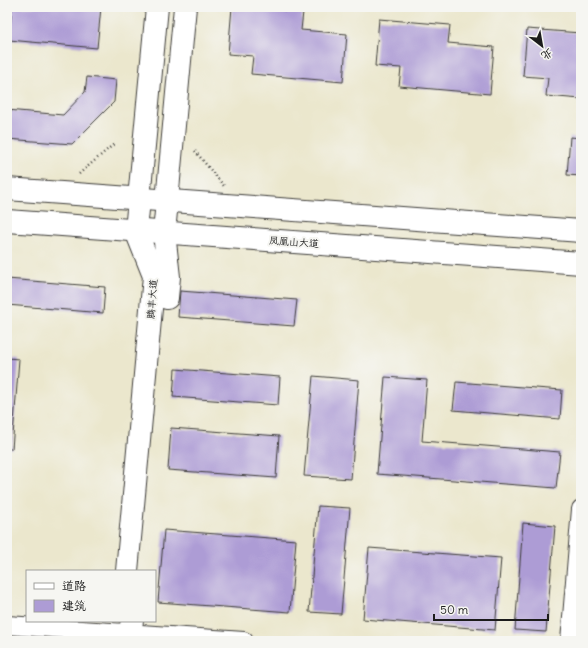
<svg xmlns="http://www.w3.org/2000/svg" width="588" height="648" viewBox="0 0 588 648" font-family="Delius,'LXGW WenKai TC',sans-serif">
<rect width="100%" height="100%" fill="#f6f6f2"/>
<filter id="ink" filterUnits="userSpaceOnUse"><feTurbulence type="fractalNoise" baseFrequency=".025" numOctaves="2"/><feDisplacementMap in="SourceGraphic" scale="8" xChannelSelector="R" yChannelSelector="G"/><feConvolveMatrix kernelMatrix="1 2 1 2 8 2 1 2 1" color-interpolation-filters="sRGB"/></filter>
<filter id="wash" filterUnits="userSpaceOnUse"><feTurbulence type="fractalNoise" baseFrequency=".012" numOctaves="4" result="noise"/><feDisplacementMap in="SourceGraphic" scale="16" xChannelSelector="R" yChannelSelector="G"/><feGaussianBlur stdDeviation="0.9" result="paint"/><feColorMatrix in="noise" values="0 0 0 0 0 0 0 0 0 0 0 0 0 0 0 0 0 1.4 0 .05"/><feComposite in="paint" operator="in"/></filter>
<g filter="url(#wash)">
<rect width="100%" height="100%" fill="#ebe7cd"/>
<g id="blocks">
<!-- building -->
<g fill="#ad9cd5">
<polygon points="12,7 101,7 97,48 9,40"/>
<polygon points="232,7 303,12 301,30 347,34 343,82 251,74 253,56 228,54"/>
<polygon points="379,19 450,25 448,43 494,47 490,94 399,86 401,68 375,66"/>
<polygon points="527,29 581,33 581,99 546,96 548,78 523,76"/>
<polygon points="87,77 116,80 114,102 72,144 7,139 7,110 63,115 85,92"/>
<polygon points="570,137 581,138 581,176 567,175"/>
<polygon points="7,279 105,287 103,313 7,305"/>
<polygon points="180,291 297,300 294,326 178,317"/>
<polygon points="7,358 19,359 12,449 7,449"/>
<polygon points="175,369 280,377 278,405 173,397"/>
<polygon points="313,376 359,380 351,479 304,476"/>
<polygon points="385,377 427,380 422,441 560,452 556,488 377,474"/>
<polygon points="456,382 562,390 560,419 453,410"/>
<polygon points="171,428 279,436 276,478 168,470"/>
<polygon points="318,506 350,508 341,614 309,612"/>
<polygon points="523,523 555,526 546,632 515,630"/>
<polygon points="164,530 296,540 290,612 158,602"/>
<polygon points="369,548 501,558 495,630 363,619"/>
</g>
</g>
</g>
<g filter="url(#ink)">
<use href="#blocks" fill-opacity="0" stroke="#3b3a37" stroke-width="1"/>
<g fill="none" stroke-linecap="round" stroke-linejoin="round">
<defs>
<g id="street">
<polyline points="7,625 244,641"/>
<polyline points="570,641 581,509"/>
</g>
<g id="secondary">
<polyline points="7,189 581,231"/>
<polyline points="7,221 581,263"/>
<polyline points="167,298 169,277 164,233 185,7"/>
<polyline points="127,571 154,276 136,231 157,7"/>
<polyline points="128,641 132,621"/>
</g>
</defs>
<!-- street casing -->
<use href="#street" stroke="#3b3a37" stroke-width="20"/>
<!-- secondary casing -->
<use href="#secondary" stroke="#3b3a37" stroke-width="24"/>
<!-- path -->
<g stroke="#3b3a37" stroke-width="2.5" stroke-dasharray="1 3" stroke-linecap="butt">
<polyline points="195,151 224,186"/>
<polyline points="79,174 114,144"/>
</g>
<!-- street -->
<use href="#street" stroke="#fff" stroke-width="18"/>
<!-- secondary -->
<use href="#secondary" stroke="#fff" stroke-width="22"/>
</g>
</g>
<g text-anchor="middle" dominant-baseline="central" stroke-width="4" stroke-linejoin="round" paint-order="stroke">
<!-- street labels -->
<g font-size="10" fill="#1c1c1c" stroke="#f6f6f2">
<text transform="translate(294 242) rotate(4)">凤凰山大道</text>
<text transform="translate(152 299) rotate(-86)">腾丰大道</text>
</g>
</g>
<!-- margin -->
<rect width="588" height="648" fill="none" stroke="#f6f6f2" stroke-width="24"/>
<!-- legend -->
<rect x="26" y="570" width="130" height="52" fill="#f6f6f2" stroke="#9f9f9c"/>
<rect x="34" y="583" width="20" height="6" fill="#ffffff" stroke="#9f9f9c"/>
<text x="62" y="590" font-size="12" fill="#1c1c1c">道路</text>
<rect x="34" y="600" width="20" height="12" fill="#ad9cd5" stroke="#9f9f9c"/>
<text x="62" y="610" font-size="12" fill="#1c1c1c">建筑</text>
<!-- north arrow -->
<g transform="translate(542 46) rotate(149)" stroke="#f6f6f2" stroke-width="3" paint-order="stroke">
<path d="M0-3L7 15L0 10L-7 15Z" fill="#1c1c1c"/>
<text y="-6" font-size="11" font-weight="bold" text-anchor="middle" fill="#1c1c1c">北</text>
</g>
<!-- scale -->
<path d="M434 614v6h114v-6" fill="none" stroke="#1c1c1c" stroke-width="2"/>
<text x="440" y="614" font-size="12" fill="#1c1c1c" stroke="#f6f6f2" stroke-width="3" paint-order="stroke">50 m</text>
</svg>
